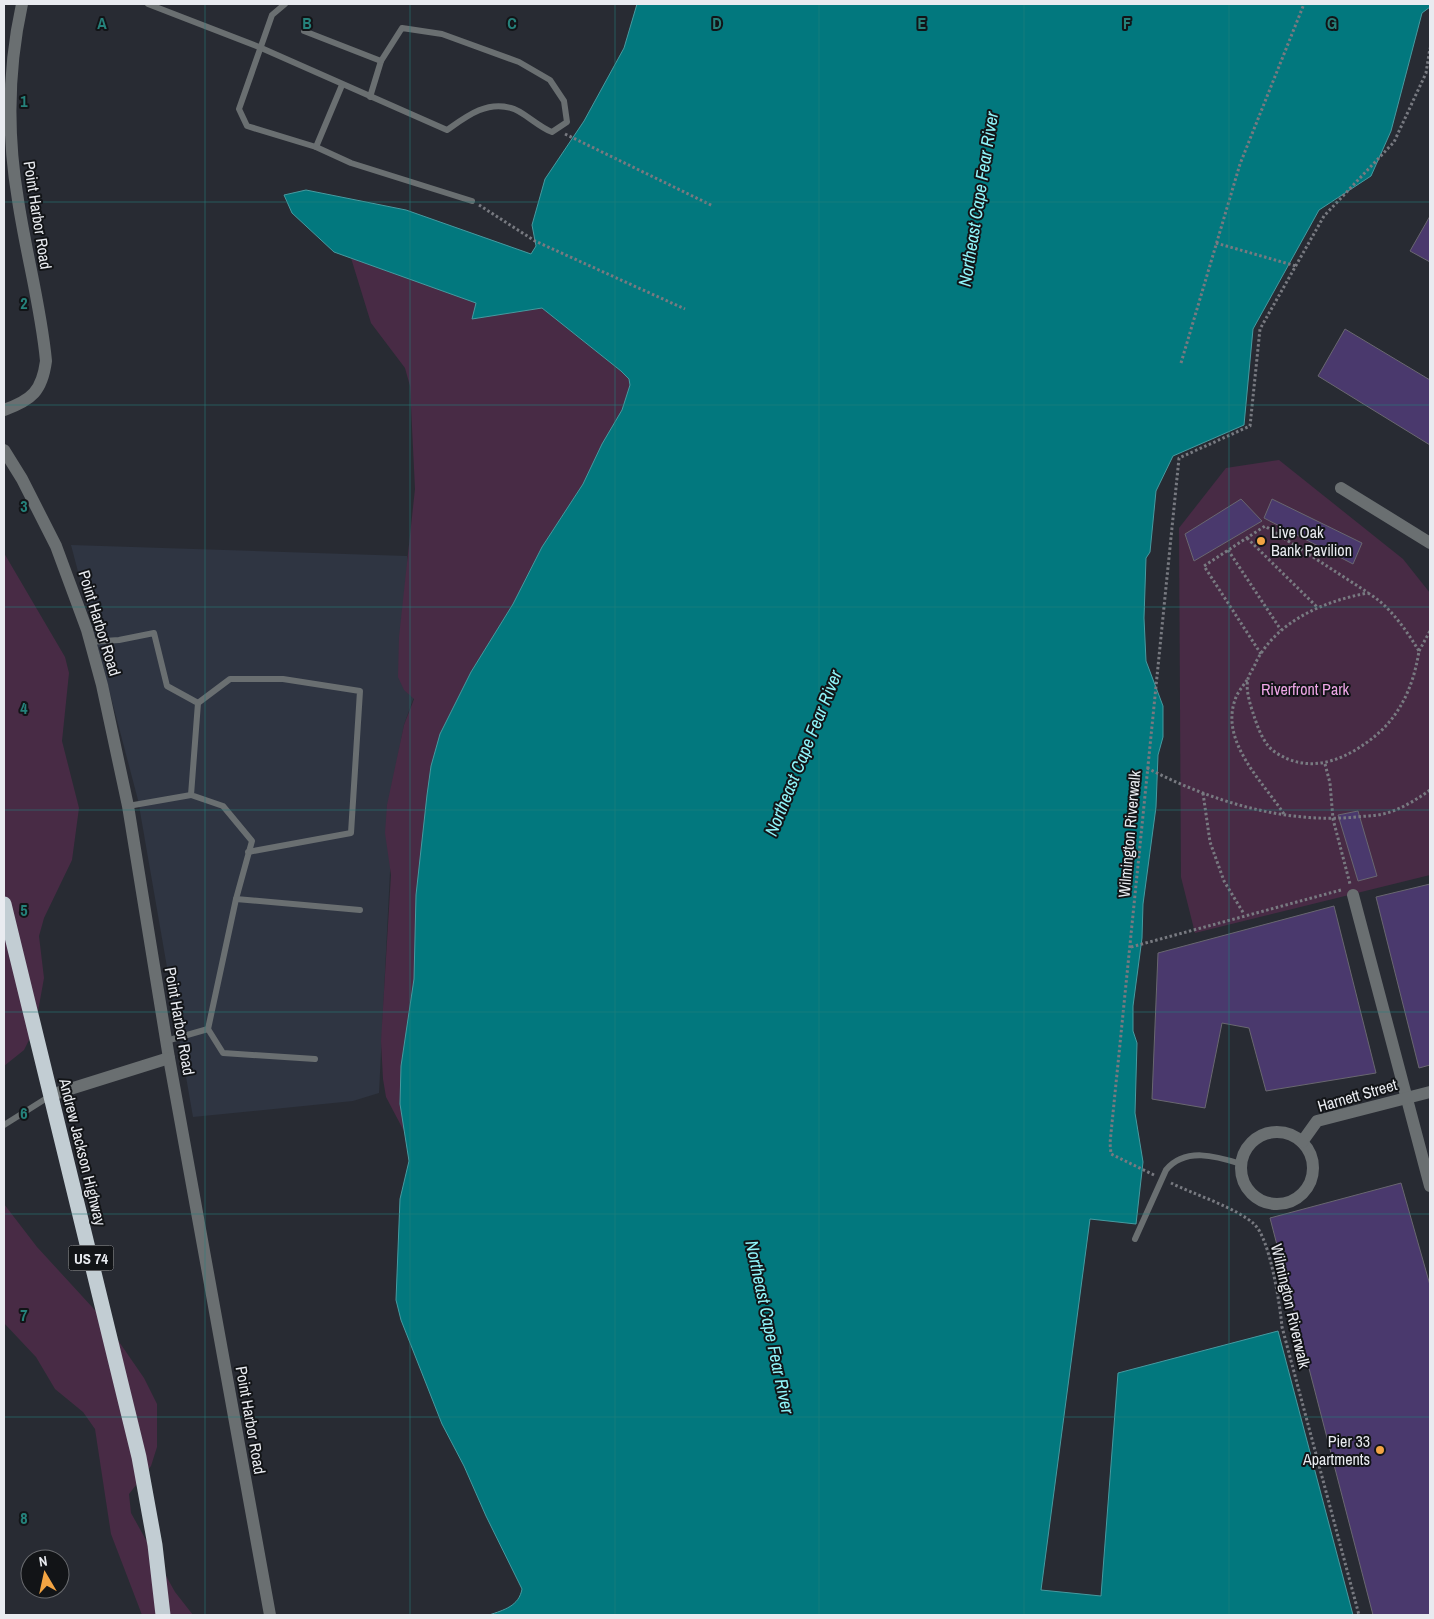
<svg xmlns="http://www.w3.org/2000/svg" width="1434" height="1619" viewBox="0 0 1434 1619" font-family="'Archivo Narrow',sans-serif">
<rect width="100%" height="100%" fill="#282b33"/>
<!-- built -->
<polygon fill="#2f3542" points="71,545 407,556 421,677 404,725 395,771 379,1093 353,1101 193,1117 138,800"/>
<!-- green -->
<g fill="#482b45">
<polygon points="351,258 476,303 473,319 542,308 621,371 629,379 630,385 622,410 583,484 542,547 513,604 471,672 444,726 431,766 416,895 414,979 401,1066 403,1121 406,1135 386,1097 383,1079 381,1041 391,875 385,833 387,805 404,725 414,699 404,690 398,677 399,637 415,489 410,386 405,368 371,323"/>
<polygon points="1279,460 1403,559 1430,593 1430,875 1195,933 1181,877 1179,528 1226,468"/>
<polygon points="4,553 65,657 69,673 62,741 79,808 72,860 44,918 39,936 44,978 35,1028 24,1050 4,1066"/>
<polygon points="4,1204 37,1247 104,1320 144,1378 157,1404 157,1447 151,1466 129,1494 131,1513 175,1592 193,1615 142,1615 111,1534 95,1429 83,1412 55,1389 36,1357 4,1323"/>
</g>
<!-- water -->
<path fill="#02787e" stroke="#479aa0" d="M637 4H1430V7L1422 13 1391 131 1371 176 1319 210 1253 329 1244 425 1173 456 1156 491 1150 552 1146 558 1144 618 1146 661 1163 706V737L1158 755 1156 807 1143 904 1142 938 1133 1006V1031L1137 1043 1135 1113 1143 1162 1136 1224 1090 1219 1041 1590 1101 1596 1118 1373 1278 1331 1353 1615H489C504 1610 519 1606 522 1589L486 1516 464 1466 442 1424 401 1320 396 1300 400 1199 409 1161 400 1104 401 1066 414 979 416 895 427 795 431 766 440 734 471 672 513 604 542 547 583 484 602 444 622 410 630 385 629 379 621 371 542 308 472 319 476 303 334 252 292 213 284 195 306 190 406 210 531 254 536 246 532 225 545 179 584 121 624 48Z"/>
<!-- building -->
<g fill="#4a396d" stroke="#696770">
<polygon points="1430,216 1430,262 1410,251"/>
<polygon points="1345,329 1430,380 1430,445 1318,376"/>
<polygon points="1241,499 1262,521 1194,561 1185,534"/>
<polygon points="1272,499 1362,543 1353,564 1264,518"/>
<polygon points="1358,811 1377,876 1358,881 1338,815"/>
<polygon points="1430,884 1430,1065 1419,1068 1376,897"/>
<polygon points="1334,906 1376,1073 1266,1091 1249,1028 1222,1023 1205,1108 1152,1099 1158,953"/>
<polygon points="1401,1183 1430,1285 1430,1615 1373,1615 1270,1218"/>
</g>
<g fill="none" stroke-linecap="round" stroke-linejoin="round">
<!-- path -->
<g stroke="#787a81" stroke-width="3" stroke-dasharray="2.5 2.5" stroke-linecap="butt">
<polyline points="565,134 713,206"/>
<polyline points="479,205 535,241 685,309"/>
<polyline points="1216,243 1296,266"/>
<polyline points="1181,363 1240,164 1304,4"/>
<polyline points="1247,538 1317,607"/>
<polyline points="1228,550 1281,630"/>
<path d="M1368 593C1390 606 1406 630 1419 651 1413 689 1398 721 1366 743 1338 763 1306 773 1275 752 1264 745 1258 728 1254 716 1251 707 1245 690 1248 679 1249 674 1254 668 1256 662 1277 621 1324 601 1368 593Z"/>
<polyline points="1419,651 1430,631"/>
<polyline points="1261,654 1204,566 1265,526 1367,592"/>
<path d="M1247 680C1243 686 1237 693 1235 700 1220 742 1263 782 1284 814"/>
<polyline points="1325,764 1330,783 1333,819 1350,884"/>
<path d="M1147 768C1211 801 1284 824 1356 817 1365 816 1374 816 1383 814 1400 810 1416 800 1430 790"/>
<polyline points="1203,793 1210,842 1224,881 1244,914"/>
<polyline points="1131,947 1341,890"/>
<polyline points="1154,1175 1111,1154 1110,1143 1179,458 1250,426 1260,329 1324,216 1394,142 1426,73 1430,48"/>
<path d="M1171 1183C1193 1194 1237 1208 1254 1224 1270 1238 1280 1305 1282 1327L1359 1615"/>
</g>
<!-- lane -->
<g stroke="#6a6f71" stroke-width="6">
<path d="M148 4 259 47 447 130C467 116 486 101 511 108 522 110 538 127 552 132L567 122 564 101 550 80 519 62 442 34 402 28 381 61 370 97"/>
<polyline points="285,4 272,15 239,109 247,126 316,147"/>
<polyline points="304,31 381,61"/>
<polyline points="342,85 316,147 351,163 472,201"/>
<polyline points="90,642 119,640 154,633 167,686 198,703 191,795 223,806 252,841 236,899"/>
<polyline points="198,703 230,679 283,679 360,691 351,833 248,852"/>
<polyline points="128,806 191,795"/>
<polyline points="208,1029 236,899 360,910"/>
<polyline points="166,1041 208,1029 223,1053 315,1059"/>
<polyline points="4,1125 50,1096"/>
<path d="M1135 1239 1166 1170C1185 1147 1216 1156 1241 1164"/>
</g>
<!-- street -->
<g stroke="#6a6f71" stroke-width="12">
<path d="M4 410C32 400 42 391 46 361 41 307 26 254 18 200 7 135 8 68 22 4"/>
<polyline points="4,450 22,479 56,546 87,630 102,685 128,806 169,1058 270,1615"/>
<polyline points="1341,488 1430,543"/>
<polyline points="1353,895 1430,1186"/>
<polyline points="51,1095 169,1058"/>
<circle cx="1277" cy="1168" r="36"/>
<polyline points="1302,1142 1317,1121 1430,1092"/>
</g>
<!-- highway -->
<polyline stroke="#c2cdd3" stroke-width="15" points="4,904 139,1457 155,1545 163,1615"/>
</g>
<!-- grid -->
<path fill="none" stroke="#25827b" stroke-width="1" stroke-opacity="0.55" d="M205 4V1615M410 4V1615M615 4V1615M819 4V1615M1024 4V1615M1229 4V1615M4 202H1430M4 405H1430M4 607H1430M4 810H1430M4 1012H1430M4 1214H1430M4 1417H1430"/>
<!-- markers -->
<g fill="#f3a443" stroke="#121417" stroke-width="2">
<circle cx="1261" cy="541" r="5"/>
<circle cx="1380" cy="1450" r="5"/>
</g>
<g text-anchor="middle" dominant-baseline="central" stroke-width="4" stroke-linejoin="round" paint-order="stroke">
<!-- shield labels -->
<rect fill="#121417" stroke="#a8aaaf" stroke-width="1" x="68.5" y="1245.5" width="45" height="25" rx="4"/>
<g font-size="15" font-weight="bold" fill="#e9ebf0">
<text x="91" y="1258">US 74</text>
</g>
<!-- street labels -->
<g font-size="16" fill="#e9ebf0" stroke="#121417">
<text transform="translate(38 215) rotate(81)">Point Harbor Road</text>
<text transform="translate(100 623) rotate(73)">Point Harbor Road</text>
<text transform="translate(1129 834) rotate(-85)">Wilmington Riverwalk</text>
<text transform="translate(180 1021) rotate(80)">Point Harbor Road</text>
<text transform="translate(1357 1095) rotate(-16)">Harnett Street</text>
<text transform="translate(83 1152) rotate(76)">Andrew Jackson Highway</text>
<text transform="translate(1291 1306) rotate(77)">Wilmington Riverwalk</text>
<text transform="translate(251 1420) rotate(80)">Point Harbor Road</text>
</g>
<!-- poi labels -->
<g font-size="16" fill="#e9ebf0" stroke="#121417" text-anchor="start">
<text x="1271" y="532">Live Oak<tspan x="1271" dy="18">Bank Pavilion</tspan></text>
<text x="1370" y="1441" text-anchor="end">Pier 33<tspan x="1370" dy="18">Apartments</tspan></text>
</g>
<!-- park labels -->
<g font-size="16" fill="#eea6e6" stroke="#121417">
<text x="1305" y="689">Riverfront Park</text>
</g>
<!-- water labels -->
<g font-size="18" font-style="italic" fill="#90f5fa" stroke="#121417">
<text transform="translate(978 199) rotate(-81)">Northeast Cape Fear River</text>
<text transform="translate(803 753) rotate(-68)">Northeast Cape Fear River</text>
<text transform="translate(770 1327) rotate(78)">Northeast Cape Fear River</text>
</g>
</g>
<g font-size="16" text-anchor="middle" font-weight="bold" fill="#25827b" stroke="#121417" stroke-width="4" stroke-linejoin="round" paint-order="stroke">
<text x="102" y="29">A</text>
<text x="307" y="29">B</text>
<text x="512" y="29">C</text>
<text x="717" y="29">D</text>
<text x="922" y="29">E</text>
<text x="1127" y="29">F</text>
<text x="1332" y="29">G</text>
<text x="24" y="107">1</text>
<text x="24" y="309">2</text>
<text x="24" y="512">3</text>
<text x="24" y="714">4</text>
<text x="24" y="916">5</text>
<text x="24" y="1119">6</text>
<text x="24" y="1321">7</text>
<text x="24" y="1524">8</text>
</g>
<!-- border -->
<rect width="1434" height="1619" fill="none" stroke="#e9ebf0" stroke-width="10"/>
<!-- north arrow -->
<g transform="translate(45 1574) rotate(351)"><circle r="24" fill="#121417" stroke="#686a6e"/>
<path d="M0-4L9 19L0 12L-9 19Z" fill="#f3a443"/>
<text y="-8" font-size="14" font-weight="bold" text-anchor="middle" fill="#e9ebf0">N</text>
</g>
</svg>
